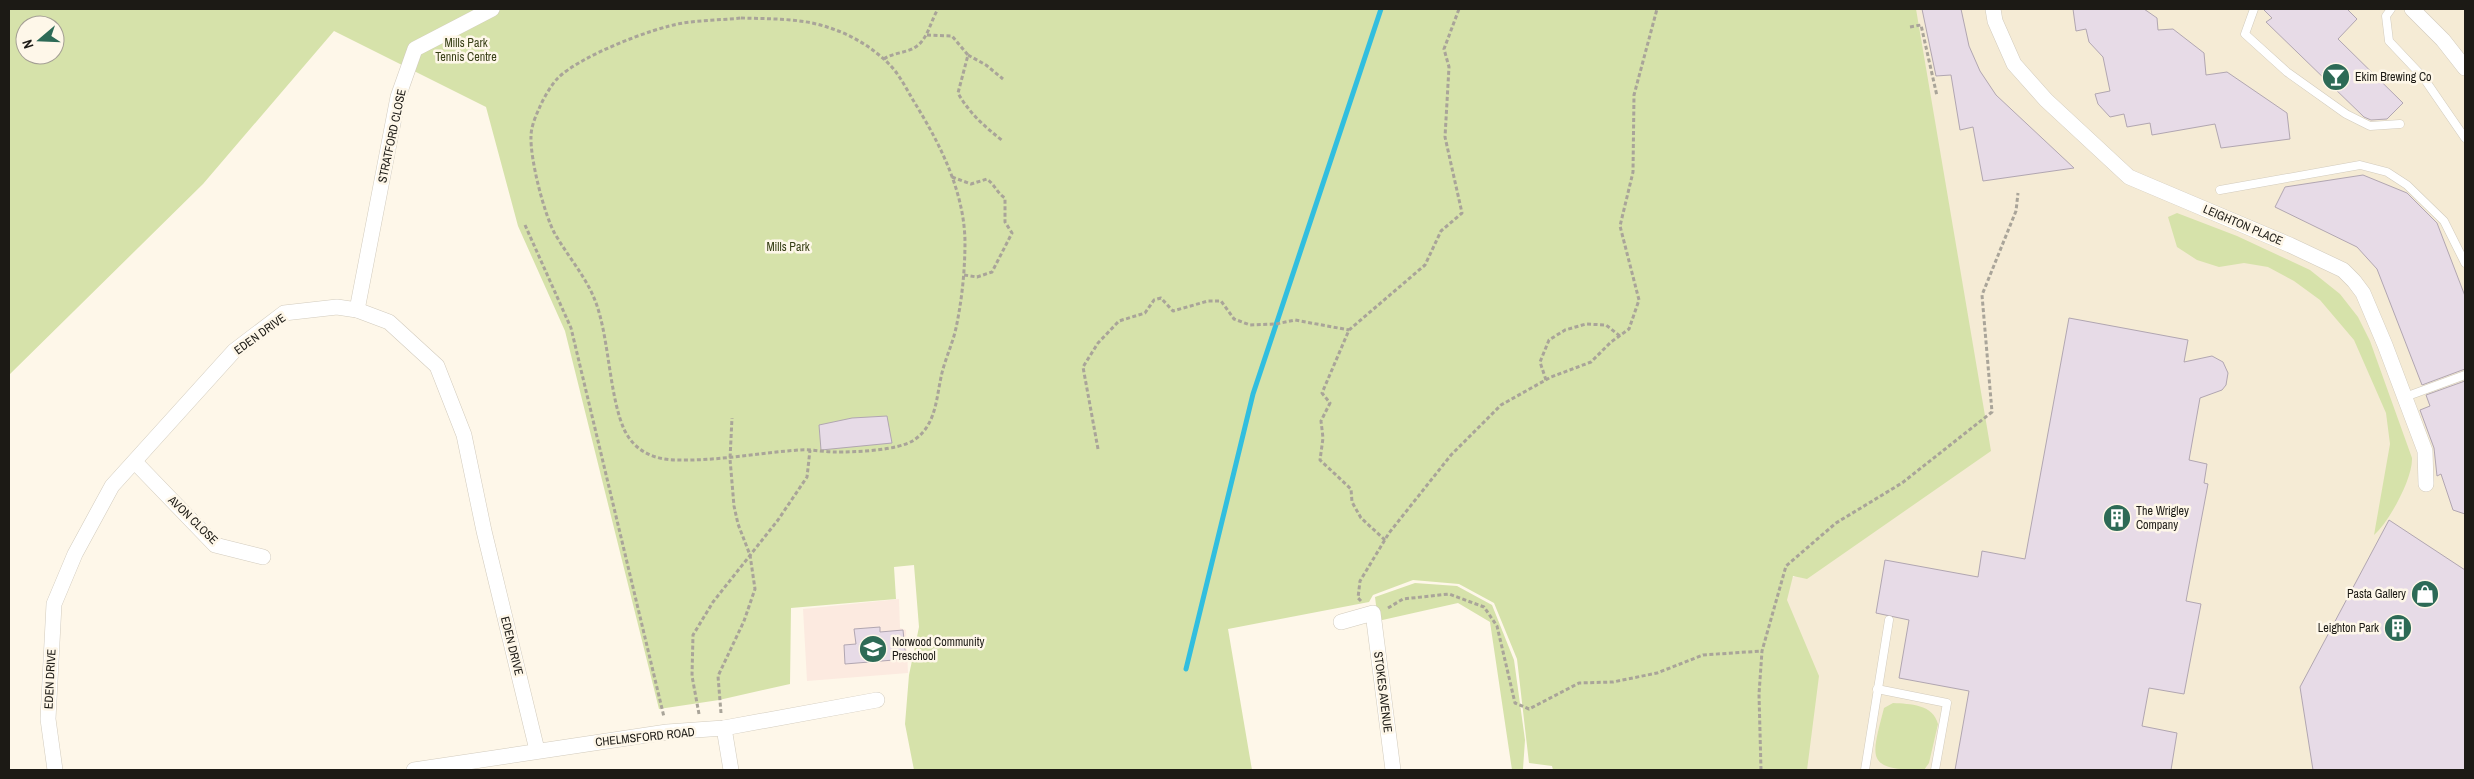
<svg xmlns="http://www.w3.org/2000/svg" width="2474" height="779" viewBox="0 0 2474 779" font-family="'Archivo Narrow',sans-serif">
<rect width="100%" height="100%" fill="#fef7e9"/>
<!-- built -->
<polygon fill="#f5ebd5" points="1909,9 2465,9 2465,770 1772,770 1739,595 1799,575"/>
<!-- education -->
<polygon fill="#fceae0" points="899,599 900,628 906,630 908,673 807,681 803,609"/>
<!-- green -->
<g fill="#d6e2aa" fill-rule="evenodd">
<path d="M9 9H1916L1991 451 1807 579 1793 576 1787 600 1819 676 1807 770H1553L1552 766 1529 763 1517 659 1494 603 1459 584 1413 580 1373 595 1369 602 1228 629 1252 770H914L905 724 909 675 919 627 914 565 894 567 896 599 791 608 790 684 719 700 659 709 565 331 518 226 486 107 334 31 203 184 9 375ZM25 25H55V55H25Z"/>
<path d="M2177 213 2237 236 2310 270 2340 294 2358 317 2370 341 2412 458C2413 478 2389 522 2374 535L2390 444 2386 413 2354 340 2320 300 2294 281 2268 267 2244 263 2219 267 2197 260 2177 247 2168 217Z"/>
<polygon points="1415,583 1457,586 1492,605 1514,660 1525,740 1523,769 1550,770 1512,770 1490,622 1458,603 1378,621 1375,597"/>
<path d="M1893 703C1910 704 1933 704 1938 724L1929 763 1924 770C1865 770 1871 759 1884 708Z"/>
</g>
<g fill="none" stroke-linecap="round" stroke-linejoin="round">
<!-- stream -->
<polyline stroke="#31bedf" stroke-width="5" points="1186,669 1253,394 1381,9"/>
</g>
<!-- building -->
<g fill="#e7dbe7" stroke="#b1a6b1">
<polygon points="1922,9 1961,9 1969,46 1980,71 1996,95 2074,168 1983,181 1973,127 1960,130 1951,75 1936,76"/>
<polygon points="2073,9 2144,9 2157,18 2158,30 2173,29 2204,53 2206,75 2227,72 2287,113 2290,139 2221,148 2215,124 2152,135 2150,123 2127,127 2124,114 2110,117 2098,104 2095,94 2110,91 2103,57 2089,42 2086,29 2076,31"/>
<polygon points="2263,9 2347,9 2357,19 2338,39 2403,103 2387,119 2371,120 2364,117 2266,22 2272,18"/>
<polygon points="2363,175 2407,193 2437,223 2465,296 2465,369 2422,385 2377,269 2357,247 2275,207 2285,187"/>
<polygon points="2069,318 2188,340 2184,362 2212,356 2223,362 2228,373 2226,385 2222,390 2200,398 2189,460 2207,464 2204,483 2208,484 2186,601 2201,604 2184,694 2149,688 2142,726 2177,733 2171,770 1955,770 1969,691 1899,678 1909,620 1876,613 1885,560 1978,577 1982,551 2025,559"/>
<polygon points="2465,381 2465,514 2453,510 2441,474 2437,476 2434,448 2420,410 2430,406 2426,395"/>
<polygon points="887,416 892,443 821,450 819,425 852,418"/>
<polygon points="2389,520 2465,570 2465,770 2313,770 2300,687"/>
<polygon points="880,627 880,632 903,630 906,659 845,664 844,645 856,644 854,629"/>
</g>
<g fill="none" stroke-linecap="round" stroke-linejoin="round">
<defs>
<g id="lane">
<polyline points="2254,9 2245,34 2287,72 2346,114 2370,126 2400,124"/>
<polyline points="2391,9 2386,16 2389,41 2423,77 2465,138"/>
<polyline points="2220,190 2360,165 2387,172 2407,185 2444,221 2465,263"/>
<polyline points="2405,397 2465,375"/>
<polyline points="1877,689 1947,703 1935,770"/>
<polyline points="1865,770 1889,620"/>
</g>
<g id="street">
<polyline points="1993,9 1995,21 2014,64 2046,100 2129,177 2290,245 2343,270 2354,281 2363,293 2385,345 2425,451 2426,484"/>
<polyline points="2412,9 2443,40 2465,68"/>
<polyline points="357,310 398,97 415,49 492,9"/>
<polyline points="135,462 215,545 263,557"/>
<polyline points="1341,622 1373,613 1393,770"/>
<polyline points="724,728 731,770"/>
<polyline points="55,770 48,719 54,604 75,554 112,486 234,351 284,313 337,307 357,310 389,322 437,366 464,435 484,531 537,750"/>
<polyline points="414,770 667,732 724,728 877,700"/>
</g>
</defs>
<!-- lane casing -->
<use href="#lane" stroke="#d2cbbd" stroke-width="9"/>
<!-- street casing -->
<use href="#street" stroke="#d2cbbd" stroke-width="16"/>
<!-- path -->
<g stroke="#a9a499" stroke-width="3" stroke-dasharray="4 2.5" stroke-linecap="butt">
<path d="M741 18C770 19 800 18 827 27 850 34 872 47 889 64 899 74 906 88 913 100 939 142 964 190 965 241 965 270 962 300 956 328 953 342 947 355 943 369 936 394 938 424 914 440 897 451 855 452 835 452 823 452 811 449 799 450 758 453 718 461 677 460 654 460 634 451 624 429 611 400 609 349 600 316 592 283 572 263 555 234 544 214 530 159 531 136 531 128 535 117 539 109 543 99 551 85 558 78 580 56 652 28 683 23 702 20 722 20 741 18Z"/>
<polyline points="1910,27 1921,25 1937,96"/>
<path d="M927 35 952 36 968 55 958 93C969 113 985 127 1003 141"/>
<polyline points="968,55 986,65 1003,79"/>
<path d="M884 59C892 53 905 53 914 48 928 40 930 22 938 9"/>
<path d="M952 177 971 184 987 179C995 185 997 193 1005 198V222L1012 233 992 272 977 277 964 275"/>
<polyline points="525,225 571,328 664,717"/>
<polyline points="1546,380 1540,362 1549,340 1565,330 1586,324 1606,325 1620,336"/>
<polyline points="1098,449 1083,367 1098,343 1119,321 1145,313 1154,300 1161,298 1173,311 1208,301 1221,301 1234,319 1250,325 1276,324 1295,320 1349,330"/>
<polyline points="1385,540 1361,518 1352,502 1351,489 1320,460 1323,438 1321,421 1330,403 1322,393 1349,330 1425,265 1441,231 1462,213 1445,137 1449,67 1444,49 1459,9"/>
<polyline points="1361,601 1358,598 1360,581 1389,533 1451,455 1501,405 1551,377 1591,362 1611,342 1629,329 1639,300 1620,226 1633,172 1634,95 1657,9"/>
<polyline points="1388,608 1403,599 1449,594 1484,607 1497,626 1515,703 1529,709 1579,683 1613,682 1657,673 1703,655 1762,651"/>
<polyline points="721,713 718,676 744,621 755,589 750,555 738,524 734,506 730,459 732,418"/>
<polyline points="699,714 692,676 693,635 713,602 778,520 807,477 810,450"/>
<polyline points="1761,770 1759,694 1762,651 1786,566 1836,523 1902,483 1992,412 1982,295 2016,211 2018,193"/>
</g>
<!-- lane -->
<use href="#lane" stroke="#fff" stroke-width="8"/>
<!-- street -->
<use href="#street" stroke="#fff" stroke-width="15"/>
</g>
<!-- icons -->
<defs>
<symbol id="bar-disc" viewBox="-11 -11 22 22"><circle r="9.5" fill="#2d6a56" stroke="#fef7e9"/><path d="M-6-5H6L.8 .8V4.5H3.5V6h-7V4.5H-.8V.8Z" fill="#fff"/></symbol>
<symbol id="building-disc" viewBox="-11 -11 22 22"><circle r="9.5" fill="#2d6a56" stroke="#fef7e9"/><path d="M-4-6H4V6H1V3H-1V6H-4ZM-2.5-4.3h1.7v1.8h-1.7ZM.8-4.3h1.7v1.8H.8ZM-2.5-1h1.7V.8h-1.7ZM.8-1h1.7V.8H.8Z" fill="#fff"/></symbol>
<symbol id="shop-disc" viewBox="-11 -11 22 22"><circle r="9.5" fill="#2d6a56" stroke="#fef7e9"/><path d="M-5-2.5h2.3a2.7 3.5 0 0 1 5.4 0H5L5.5 6h-11ZM-1.5-2.5h3a1.5 2.3 0 0 0-3 0Z" fill="#fff"/></symbol>
<symbol id="school-disc" viewBox="-11 -11 22 22"><circle r="9.5" fill="#2d6a56" stroke="#fef7e9"/><path d="M0-5L7-2L0 1L-7-2ZM-4 1L0 2.5L4 1V4Q0 6-4 4Z" fill="#fff"/></symbol>
</defs>
<g fill-rule="evenodd">
<use href="#bar-disc" x="2320" y="61" width="32" height="32"/>
<use href="#building-disc" x="2101" y="502" width="32" height="32"/>
<use href="#shop-disc" x="2409" y="578" width="32" height="32"/>
<use href="#building-disc" x="2382" y="612" width="32" height="32"/>
<use href="#school-disc" x="857" y="633" width="32" height="32"/>
</g>
<g text-anchor="middle" dominant-baseline="central" stroke-width="5" stroke-linejoin="round" paint-order="stroke">
<!-- park labels -->
<g font-size="12" fill="#394018" stroke="#fef7e9">
<text x="466" y="43">Mills Park<tspan x="466" dy="14">Tennis Centre</tspan></text>
<text x="788" y="247">Mills Park</text>
</g>
<!-- poi labels -->
<g font-size="12" fill="#1c1a15" stroke="#fef7e9" text-anchor="start">
<text x="2355" y="77">Ekim Brewing Co</text>
<text x="2136" y="511">The Wrigley<tspan x="2136" dy="14">Company</tspan></text>
<text x="2406" y="594" text-anchor="end">Pasta Gallery</text>
<text x="2379" y="628" text-anchor="end">Leighton Park</text>
<text x="892" y="642">Norwood Community<tspan x="892" dy="14">Preschool</tspan></text>
</g>
<!-- street labels -->
<g font-size="12" fill="#1c1a15" stroke="#fef7e9">
<text transform="translate(392 136) rotate(-78)">STRATFORD CLOSE</text>
<text transform="translate(2243 225) rotate(23)">LEIGHTON PLACE</text>
<text transform="translate(260 334) rotate(-36)">EDEN DRIVE</text>
<text transform="translate(193 520) rotate(44)">AVON CLOSE</text>
<text transform="translate(512 646) rotate(76)">EDEN DRIVE</text>
<text transform="translate(50 679) rotate(-87)">EDEN DRIVE</text>
<text transform="translate(1383 692) rotate(83)">STOKES AVENUE</text>
<text transform="translate(645 737) rotate(-6)">CHELMSFORD ROAD</text>
</g>
</g>
<!-- border -->
<rect width="2474" height="779" fill="none" stroke="#1c1a15" stroke-width="20"/>
<!-- north arrow -->
<g transform="translate(40 40) rotate(251)"><circle r="24" fill="#fef7e9" stroke="#a49f94"/>
<path d="M0-4L9 19L0 12L-9 19Z" fill="#2d6a56"/>
<text y="-8" font-size="14" font-weight="bold" text-anchor="middle" fill="#1c1a15">N</text>
</g>
</svg>
